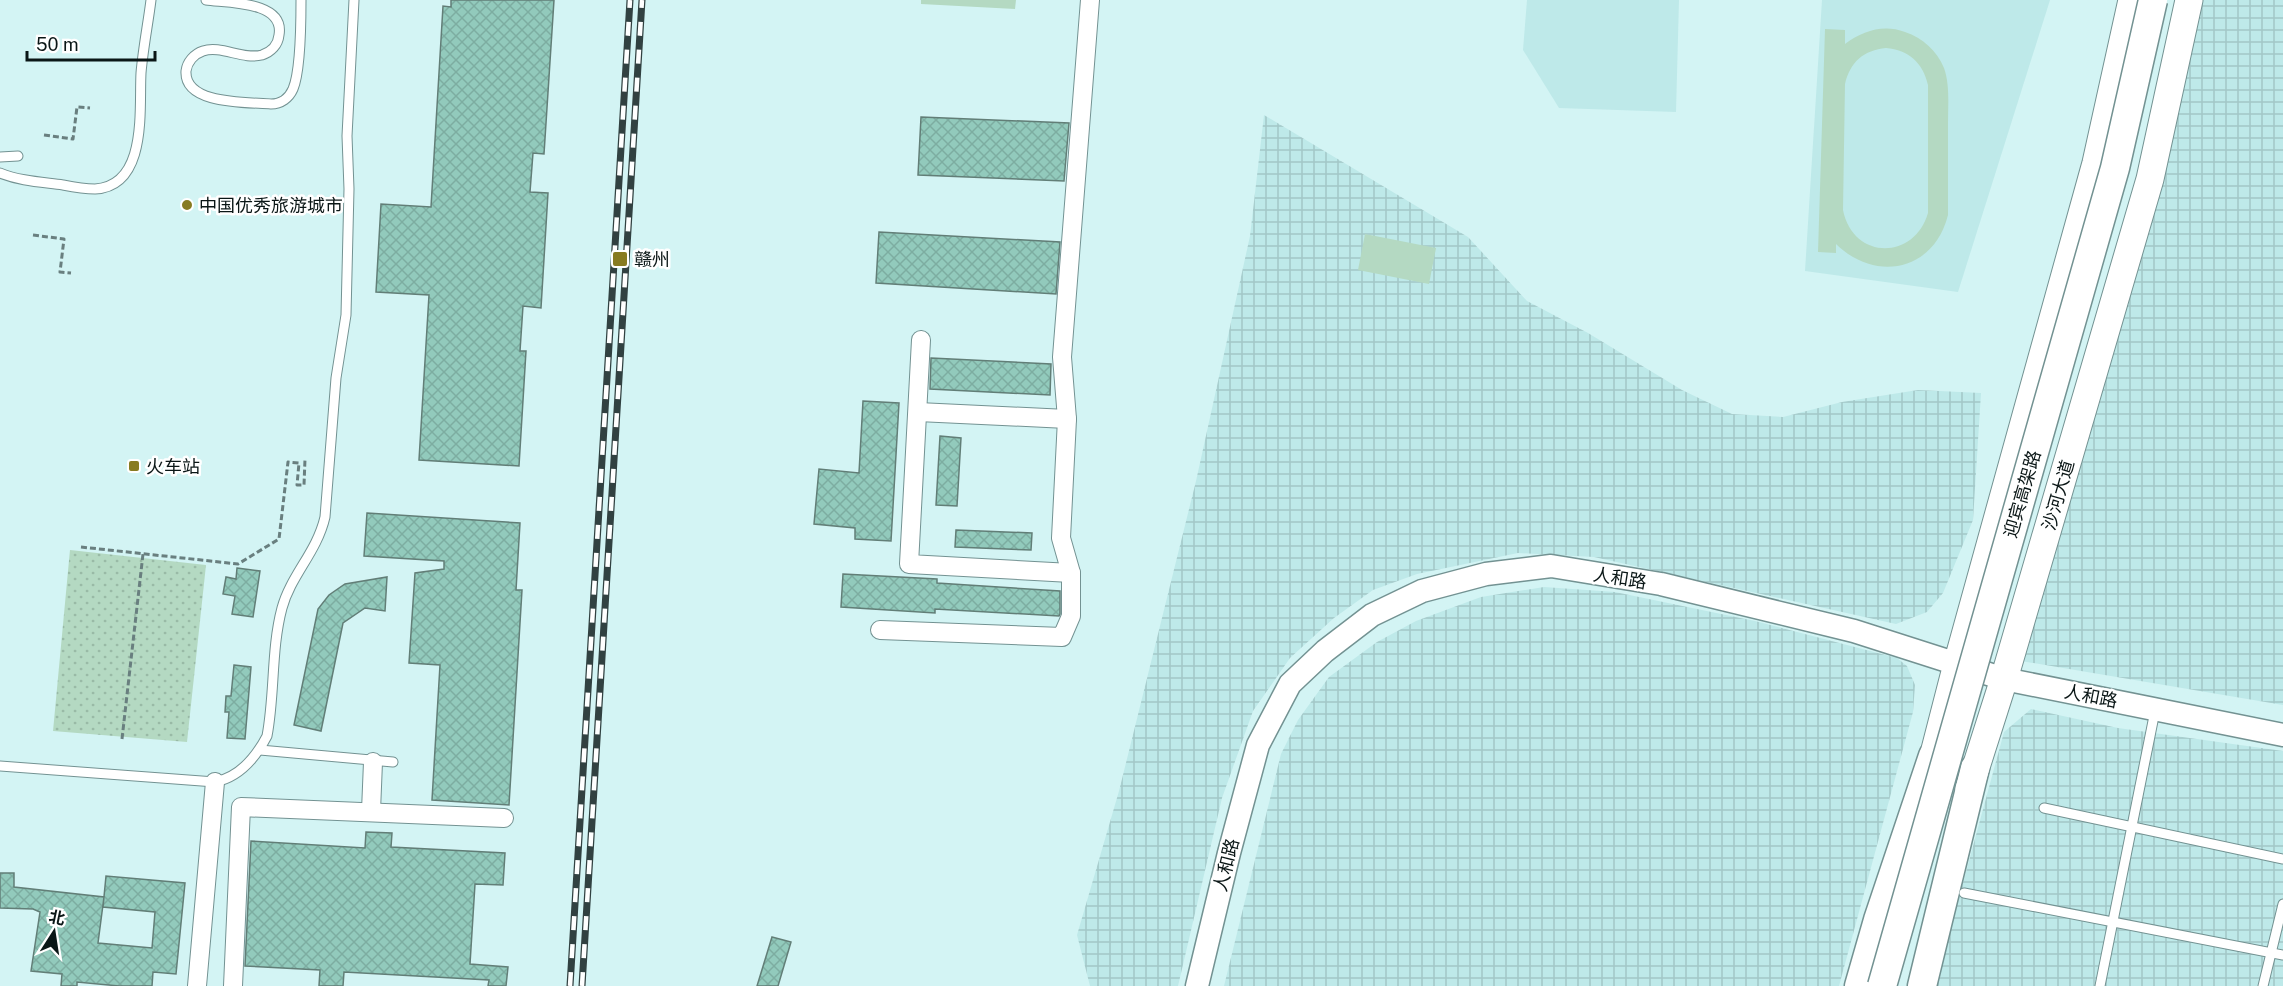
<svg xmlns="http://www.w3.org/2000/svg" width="2283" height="986" viewBox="0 0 2283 986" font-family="'Public Sans','Noto Sans SC',sans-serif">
<defs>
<pattern id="industrial-grid" width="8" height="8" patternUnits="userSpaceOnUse" patternTransform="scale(1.5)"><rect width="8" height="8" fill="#bee9e9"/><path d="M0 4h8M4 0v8" fill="none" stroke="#a2c7c7"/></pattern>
<pattern id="park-dots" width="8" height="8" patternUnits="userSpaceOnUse" patternTransform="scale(1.5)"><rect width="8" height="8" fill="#b4d9c2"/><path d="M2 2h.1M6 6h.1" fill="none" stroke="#99baa6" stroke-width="1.8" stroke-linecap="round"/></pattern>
<pattern id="building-cross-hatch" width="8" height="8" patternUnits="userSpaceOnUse" patternTransform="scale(1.5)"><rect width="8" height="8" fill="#92cabc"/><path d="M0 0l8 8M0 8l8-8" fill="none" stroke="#7dada1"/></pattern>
</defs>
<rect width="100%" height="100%" fill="#d3f4f4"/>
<!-- built -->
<g fill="#bee9e9">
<polygon points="1527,0 1679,0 1676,112 1559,108 1523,50"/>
<polygon points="1822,0 2050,0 1958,292 1805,271"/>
</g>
<!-- industrial -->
<g fill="url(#industrial-grid)">
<polygon points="2193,0 2283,0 2283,705 2021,661"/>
<polygon points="1264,115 1468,237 1527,301 1588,333 1682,390 1732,414 1783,417 1842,402 1918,390 1981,393 1973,520 1943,593 1927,612 1896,624 1594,557 1518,553 1417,574 1373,590 1334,618 1290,658 1253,711 1222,798 1178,986 1090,986 1077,935 1119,791 1196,481 1250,236"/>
<polygon points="1544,587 1615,592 1755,621 1897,658 1907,666 1915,685 1913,712 1839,986 1224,986 1281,754 1298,720 1329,677 1377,642 1416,621 1481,597"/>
<polygon points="2031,709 2118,728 2283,751 2283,986 1935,986 2004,732"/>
</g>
<!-- grass -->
<g fill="#b4d9c2" fill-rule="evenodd">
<polygon points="921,0 1016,0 1015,9 921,4"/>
<path d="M1825 29 1845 30V44C1863 31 1883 24 1905 32 1923 38 1937 51 1944 68 1950 85 1948 105 1948 123 1948 153 1948 184 1948 215 1934 271 1876 283 1836 244V253L1818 252ZM1886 48C1909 50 1923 63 1928 85V213C1914 261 1853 260 1843 210L1845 84C1850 62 1864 50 1886 48Z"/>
<polygon points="1365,234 1436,248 1429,284 1358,270"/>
</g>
<!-- park -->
<polygon fill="url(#park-dots)" points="70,550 206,565 187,742 53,731"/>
<!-- building -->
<g fill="url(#building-cross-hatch)" stroke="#627e77" stroke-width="1.5">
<polygon points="451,0 554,0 544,154 533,153 530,192 548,193 541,308 523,306 520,351 526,351 519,466 419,460 429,295 376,292 381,204 431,207 443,6 451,7"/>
<polygon points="921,117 1069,123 1064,181 918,175"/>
<polygon points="879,232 1060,242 1056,294 876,283"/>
<polygon points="931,358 1051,364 1050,395 930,389"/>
<polygon points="863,401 899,403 891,541 855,539 855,528 814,524 819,469 859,473"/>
<polygon points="940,436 961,438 957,506 936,505"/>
<polygon points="367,513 520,523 516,590 522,590 509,805 432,800 440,665 409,663 415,573 444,569 444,561 364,556"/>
<polygon points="956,530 1032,533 1031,550 955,547"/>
<polygon points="237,568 260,571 253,617 232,614 235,596 223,594 226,577 236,579"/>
<polygon points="843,574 937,579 937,583 1060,591 1060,614 1059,616 935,609 935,613 841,607"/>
<polygon points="387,577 385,611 365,608 343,623 321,731 294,725 318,609 329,595 345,584"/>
<polygon points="234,665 251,667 245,739 227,738 229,712 225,712 226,696 231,696"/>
<polygon points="366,832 392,833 391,847 505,853 503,885 475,884 470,964 508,967 506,986 488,986 489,980 344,972 343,986 319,986 320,970 245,966 251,841 365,848"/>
<polygon points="0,873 14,873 14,887 104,897 98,943 152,948 155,912 103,907 106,876 185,883 176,974 153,972 152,986 119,986 77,982 77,986 61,986 62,974 31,971 40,912 33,909 0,908"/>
<polygon points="772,937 791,942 778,986 757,986"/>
</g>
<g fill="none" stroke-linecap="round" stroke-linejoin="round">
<defs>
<g id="service">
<path d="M206 0C228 3 285 1 279 35 278 45 271 52 262 55 243 60 221 45 203 51 194 54 187 62 186 71 184 105 248 102 271 104 281 104 289 98 293 89 301 70 301 22 301 0"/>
<polyline points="0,157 18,156"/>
<path d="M0 173C20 181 41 182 63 185 73 187 84 189 95 189 148 186 139 109 141 73 143 49 148 24 151 0"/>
<polyline points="260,750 393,762"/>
<path d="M0 766 215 782C240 777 256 757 267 736 275 694 271 649 282 608 291 575 317 552 325 517L336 378 346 315 349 189 347 136 354 0"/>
<polyline points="2044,808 2283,859"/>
<polyline points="1964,893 2283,955"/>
<polyline points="2100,986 2155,711"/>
<polyline points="2263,986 2283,904"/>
</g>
<g id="minor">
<polyline points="921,340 909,564 1071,573"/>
<polyline points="918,412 1067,419"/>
<polyline points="880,630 1062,637 1071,616 1071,573 1061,538 1067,419 1062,357 1090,0"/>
<polyline points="371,811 373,762"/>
<polyline points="197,986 215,782"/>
<polyline points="233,986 241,807 504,818"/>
</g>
<polyline id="tertiary" points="1197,986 1229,853 1258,745 1290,684 1325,651 1372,615 1422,591 1486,574 1551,566 1661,584 1854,631 2004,679 2283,735"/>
<g id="primary">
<polyline points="1931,765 1957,664 2096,163 2132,0"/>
<polyline points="1969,789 2004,679 2150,179 2189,0"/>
</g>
<g id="trunk">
<polyline points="1859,986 1878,920 1933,756"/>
<polyline points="1922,986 1975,768"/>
</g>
</defs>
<!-- service casing -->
<use href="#service" stroke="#739292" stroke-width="11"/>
<!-- minor casing -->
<use href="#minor" stroke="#739292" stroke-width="20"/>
<!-- tertiary casing -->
<use href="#tertiary" stroke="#739292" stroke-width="25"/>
<!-- primary casing -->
<use href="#primary" stroke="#739292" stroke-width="29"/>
<!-- trunk casing -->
<use href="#trunk" stroke="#739292" stroke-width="31"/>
<!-- path -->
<g stroke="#697f7f" stroke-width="3" stroke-dasharray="6 3" stroke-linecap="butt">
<polyline points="44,135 73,139 77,107 90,108"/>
<polyline points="33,235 64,239 60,272 71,273"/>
<polyline points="81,547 238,564 279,539 288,462 299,463 297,485 304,485 305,459"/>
<polyline points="122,739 143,554"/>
</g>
<!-- service -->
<use href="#service" stroke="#fff" stroke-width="9"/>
<!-- minor -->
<use href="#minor" stroke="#fff" stroke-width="18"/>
<!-- tertiary -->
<use href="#tertiary" stroke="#fff" stroke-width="22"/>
<!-- primary -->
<use href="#primary" stroke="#fff" stroke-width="27"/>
<!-- trunk -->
<use href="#trunk" stroke="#fff" stroke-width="28"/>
<defs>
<g id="rail">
<polyline points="570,986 630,0"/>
<polyline points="582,986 642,0"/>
</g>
</defs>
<!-- rail casing -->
<use href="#rail" stroke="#314141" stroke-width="7"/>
<!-- rail -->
<use href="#rail" stroke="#fff" stroke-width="4.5" stroke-dasharray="14" stroke-linecap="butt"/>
<defs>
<polyline id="trunk-bridge" points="1882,986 2115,168 2153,0"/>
</defs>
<!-- trunk-bridge casing -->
<use href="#trunk-bridge" stroke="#739292" stroke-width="31" stroke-linecap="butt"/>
<!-- trunk-bridge -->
<use href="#trunk-bridge" stroke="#fff" stroke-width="28"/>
</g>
<!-- markers -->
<g fill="#877b21" stroke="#fff" stroke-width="2">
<circle cx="187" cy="205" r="6"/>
<rect x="612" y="251" width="16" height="16" rx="3"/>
<rect x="128" y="460" width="12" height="12" rx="3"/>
</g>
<g text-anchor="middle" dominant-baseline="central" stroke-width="5" stroke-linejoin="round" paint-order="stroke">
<!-- poi labels -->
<g font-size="18" fill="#0a1616" stroke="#fff" text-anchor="start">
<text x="199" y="205">中国优秀旅游城市</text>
<text x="634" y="259">赣州</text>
<text x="146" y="466">火车站</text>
</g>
<!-- street labels -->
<g font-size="18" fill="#0a1616" stroke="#fff">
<text transform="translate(2022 494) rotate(-74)">迎宾高架路</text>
<text transform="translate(2058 495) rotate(-74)">沙河大道</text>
<text transform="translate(1620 578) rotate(9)">人和路</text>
<text transform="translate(2091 696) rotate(11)">人和路</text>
<text transform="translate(1226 865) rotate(-76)">人和路</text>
</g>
</g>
<!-- north arrow -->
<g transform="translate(54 932) rotate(12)" stroke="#ffffff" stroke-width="4.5" paint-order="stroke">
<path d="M0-4.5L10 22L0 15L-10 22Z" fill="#0a1616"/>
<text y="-9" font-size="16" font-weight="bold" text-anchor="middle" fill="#0a1616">北</text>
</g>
<!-- scale -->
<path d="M27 51v9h128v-9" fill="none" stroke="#0a1616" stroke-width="3"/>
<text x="36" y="51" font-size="18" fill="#0a1616" stroke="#ffffff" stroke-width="4.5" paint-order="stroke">50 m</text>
</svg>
